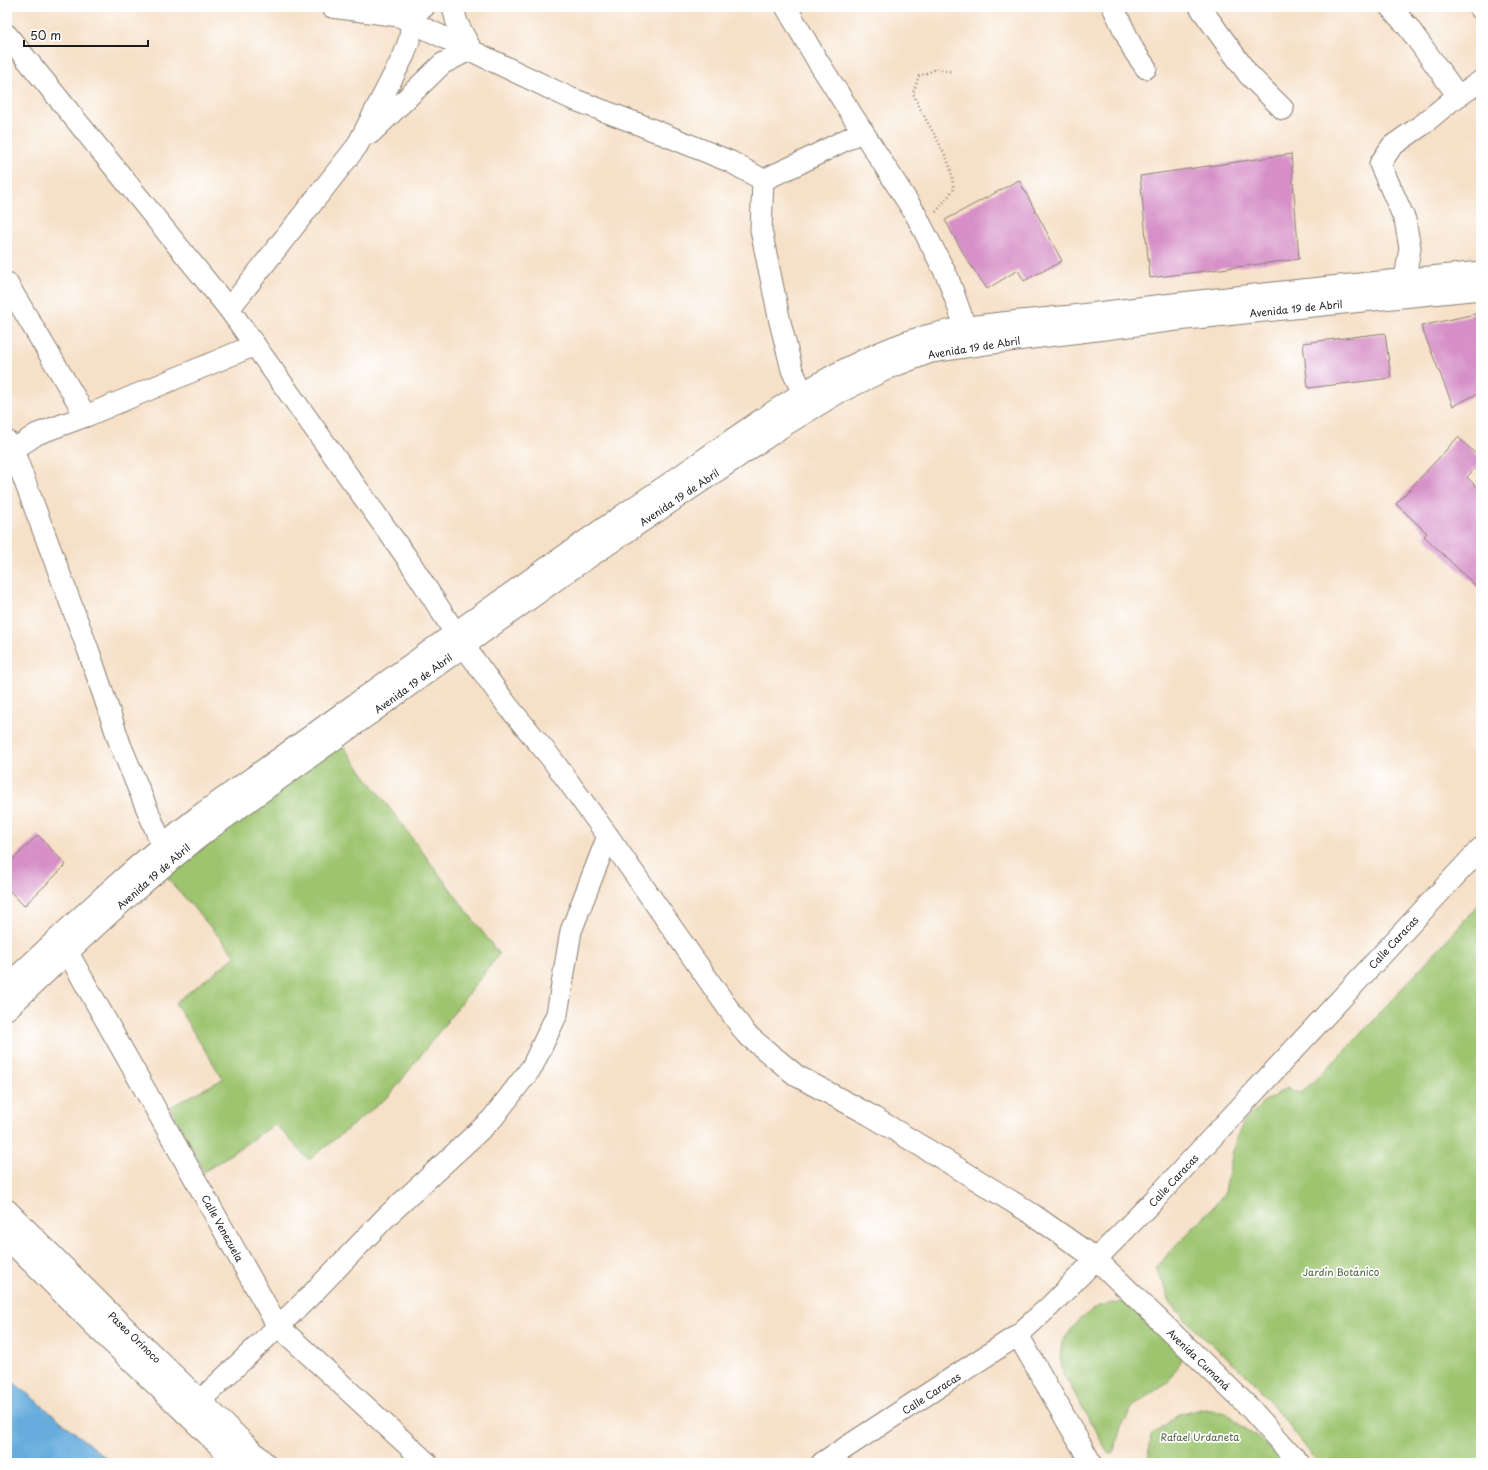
<svg xmlns="http://www.w3.org/2000/svg" width="1488" height="1470" viewBox="0 0 1488 1470" font-family="'Playpen Sans',sans-serif">
<rect width="100%" height="100%" fill="#fff"/>
<filter id="ink" filterUnits="userSpaceOnUse"><feTurbulence type="fractalNoise" baseFrequency=".025" numOctaves="2"/><feDisplacementMap in="SourceGraphic" scale="8" xChannelSelector="R" yChannelSelector="G"/><feConvolveMatrix kernelMatrix="1 2 1 2 8 2 1 2 1" color-interpolation-filters="sRGB"/></filter>
<filter id="wash" filterUnits="userSpaceOnUse"><feTurbulence type="fractalNoise" baseFrequency=".012" numOctaves="4" result="noise"/><feDisplacementMap in="SourceGraphic" scale="16" xChannelSelector="R" yChannelSelector="G"/><feGaussianBlur stdDeviation="0.9" result="paint"/><feColorMatrix in="noise" values="0 0 0 0 0 0 0 0 0 0 0 0 0 0 0 0 0 1.4 0 .05"/><feComposite in="paint" operator="in"/></filter>
<g filter="url(#wash)">
<rect width="100%" height="100%" fill="#f6e0c7"/>
<!-- green -->
<g fill="#9dc570" stroke="#5c7046">
<polygon points="340,742 499,954 390,1095 309,1160 275,1124 204,1172 170,1107 223,1079 175,1003 236,956 163,873"/>
<polygon points="1481,902 1481,1463 1318,1463 1257,1385 1194,1328 1168,1301 1166,1288 1159,1276 1156,1267 1215,1205 1225,1192 1234,1146 1243,1123 1263,1103 1286,1088 1301,1093 1344,1052"/>
<polygon points="1131,1299 1181,1341 1180,1361 1169,1381 1134,1405 1121,1427 1113,1454 1108,1453 1063,1373 1060,1357 1062,1342 1080,1318 1100,1306"/>
<polygon points="1200,1408 1226,1413 1289,1463 1148,1463 1151,1436 1179,1414"/>
</g>
<!-- water -->
<polygon fill="#66addd" stroke="#41647c" points="7,1377 112,1463 7,1463"/>
<g id="blocks">
<!-- building -->
<g fill="#d690c7">
<polygon points="1291,154 1299,259 1150,278 1140,176"/>
<polygon points="1019,180 1062,261 1024,281 1018,270 987,289 966,258 945,220"/>
<polygon points="1475,314 1481,329 1481,392 1453,406 1421,326"/>
<polygon points="1385,333 1391,378 1308,388 1303,343"/>
<polygon points="1458,437 1481,459 1481,462 1467,477 1481,491 1481,591 1424,536 1427,533 1396,504"/>
<polygon points="38,835 66,865 24,906 7,888 7,865"/>
</g>
</g>
</g>
<g filter="url(#ink)">
<use href="#blocks" fill-opacity="0" stroke="#897e72" stroke-width="1"/>
<g fill="none" stroke-linecap="round" stroke-linejoin="round">
<defs>
<g id="minor">
<polyline points="332,7 399,16 570,98 636,123 731,162 763,180"/>
<polyline points="786,7 817,60 916,215 948,278 966,329"/>
<polyline points="1113,7 1134,51 1146,68"/>
<polyline points="1200,7 1248,74 1283,109"/>
<polyline points="1390,7 1408,27 1458,96"/>
<polyline points="1480,7 1481,9"/>
<polyline points="399,16 424,7"/>
<polyline points="7,35 229,309 407,558 461,642 507,705 551,758 608,836 746,1034 797,1076 868,1114 961,1170 1032,1214 1096,1259 1249,1407 1299,1463"/>
<polyline points="371,133 442,64 471,49 457,23 453,7"/>
<polyline points="763,180 761,230 780,322 792,370 803,393"/>
<polyline points="763,180 798,164 863,131"/>
<polyline points="1405,279 1410,248 1405,220 1380,164 1392,146 1422,125 1451,101 1481,81"/>
<polyline points="7,283 86,416"/>
<polyline points="229,309 357,146 404,55 410,38 411,22"/>
<polyline points="7,441 13,450 89,652 120,744 162,845"/>
<polyline points="13,450 37,434 86,416 255,345"/>
<polyline points="68,953 277,1325 427,1463"/>
<path d="M7 986C70 927 132 867 200 815 355 705 507 593 664 487 740 435 816 375 904 343 955 324 1026 321 1081 315 1214 298 1347 285 1481 272"/>
<path d="M7 1009C73 948 138 884 210 829L567 572 785 425 838 393 889 368 931 352 985 344 1177 320 1481 289"/>
<polyline points="7,1210 117,1320 265,1463"/>
<polyline points="7,1238 103,1334 237,1463"/>
<polyline points="1018,1335 1091,1463"/>
<polyline points="186,1414 309,1297 386,1217 492,1119 532,1067 557,1014 571,931 608,836"/>
<polyline points="822,1463 1018,1335 1050,1306 1155,1199 1481,848"/>
</g>
</defs>
<!-- minor casing -->
<use href="#minor" stroke="#897e72" stroke-width="23"/>
<!-- path -->
<path stroke="#897e72" stroke-width="2.5" stroke-dasharray="1 3" stroke-linecap="butt" d="M936 212 954 189C952 181 952 172 949 164 939 139 923 118 913 93L919 76 937 69 953 72"/>
<!-- minor -->
<use href="#minor" stroke="#fff" stroke-width="21"/>
</g>
</g>
<g text-anchor="middle" dominant-baseline="central" stroke-width="3.5" stroke-linejoin="round" paint-order="stroke">
<!-- street labels -->
<g font-size="10" fill="#1c1c1c" stroke="#fff">
<text transform="translate(1296 308) rotate(-6)">Avenida 19 de Abril</text>
<text transform="translate(974 347) rotate(-9)">Avenida 19 de Abril</text>
<text transform="translate(679 497) rotate(-34)">Avenida 19 de Abril</text>
<text transform="translate(413 683) rotate(-36)">Avenida 19 de Abril</text>
<text transform="translate(153 876) rotate(-41)">Avenida 19 de Abril</text>
<text transform="translate(1393 942) rotate(-47)">Calle Caracas</text>
<text transform="translate(1173 1180) rotate(-47)">Calle Caracas</text>
<text transform="translate(223 1228) rotate(61)">Calle Venezuela</text>
<text transform="translate(135 1337) rotate(44)">Paseo Orinoco</text>
<text transform="translate(1199 1359) rotate(44)">Avenida Cumaná</text>
<text transform="translate(931 1393) rotate(-33)">Calle Caracas</text>
</g>
<!-- park labels -->
<g font-size="10" fill="#50603e" stroke="#fff">
<text x="1341" y="1271">Jardín Botánico</text>
<text x="1200" y="1436">Rafael Urdaneta</text>
</g>
</g>
<!-- margin -->
<rect width="1488" height="1470" fill="none" stroke="#fff" stroke-width="24"/>
<!-- scale -->
<path d="M24 40v6h124v-6" fill="none" stroke="#1c1c1c" stroke-width="2"/>
<text x="30" y="40" font-size="12" fill="#1c1c1c" stroke="#ffffff" stroke-width="3" paint-order="stroke">50 m</text>
</svg>
